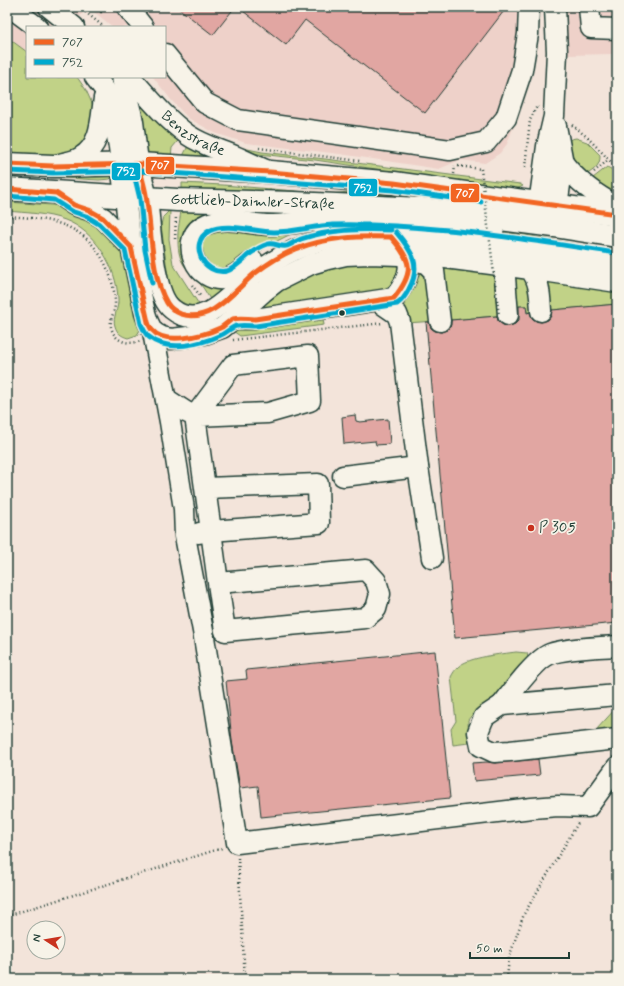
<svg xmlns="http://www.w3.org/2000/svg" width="624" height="986" viewBox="0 0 624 986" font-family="Mynerve,sans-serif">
<rect width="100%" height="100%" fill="#f3e4da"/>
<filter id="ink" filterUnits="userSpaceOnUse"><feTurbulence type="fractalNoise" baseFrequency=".025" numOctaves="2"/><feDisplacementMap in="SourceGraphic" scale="8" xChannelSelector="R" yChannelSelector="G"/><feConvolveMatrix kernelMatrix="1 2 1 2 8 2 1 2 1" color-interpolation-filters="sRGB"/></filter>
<g filter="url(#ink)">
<!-- built -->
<g fill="#eed1c9">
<polygon points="7,7 87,7 72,27 27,27 27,52 8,38 7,39"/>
<polygon points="88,7 537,7 516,110 515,123 507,144 500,153 485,163 460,160 439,169 340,154 246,143 215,133 188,118 172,101 153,77 165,77 165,27 113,27"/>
<polygon points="560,7 617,7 617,75 613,54 567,55"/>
</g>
<!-- green -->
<g fill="#c1d287" stroke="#70885e">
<polygon points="8,38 27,52 27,77 77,77 86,90 94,108 95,118 82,146 65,155 7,157 7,39"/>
<polygon points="131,87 182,136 172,148 171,158 147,156"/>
<path d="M576 138 587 142 600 155C601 167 591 172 582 177L571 162 567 142 571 139Z"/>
<polygon points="190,142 221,158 182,158"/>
<polygon points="233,146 262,152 325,159 520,184 523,186 517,189 504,188 315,160 249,153"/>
<polygon points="607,167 611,169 617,174 617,195 588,182"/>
<polygon points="7,171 112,175 112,177 110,179 99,180 7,175"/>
<polygon points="182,183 223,185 331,194 366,190 412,196 394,198 182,192"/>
<path d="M7 202 67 206 82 211 120 245 127 265 141 328 137 335 128 338C121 336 117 333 115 326 112 318 119 308 118 299 117 267 95 231 65 220 47 213 26 213 7 211Z"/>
<path d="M181 207 309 215 230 216 185 248 231 282 211 301C208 296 205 290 201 285 187 268 178 265 178 240 177 229 181 218 181 207Z"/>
<path d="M170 210 169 239 173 264 200 306C184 307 174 299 169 285L161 225 163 217Z"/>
<polygon points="348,226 306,229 291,234 277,241 242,263 214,273 196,250 204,231"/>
<polygon points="492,231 525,235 617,251 617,263 493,239"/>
<polygon points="430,257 499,267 505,315 443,321"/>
<path d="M400 261C400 277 396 285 380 290L318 299 308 303 250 311 284 284 337 263Z"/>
<polygon points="424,265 435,321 407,323 404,299 415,275"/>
<polygon points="509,268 527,272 533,312 527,312 526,306 514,307"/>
<polygon points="540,273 617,285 617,304 544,311"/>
<polygon points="322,313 324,325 240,336 230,329"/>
<path d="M516 652 527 653 528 658 501 696 484 707 475 711 468 720 469 743 453 745 451 729 456 721 451 677C453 673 455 670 458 667 468 657 502 654 516 652Z"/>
<polygon points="617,707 617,732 596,733 596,730"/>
</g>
<!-- building -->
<g fill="#e1a6a2" stroke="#1f3d34">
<polygon points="177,7 235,7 213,35"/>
<polygon points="238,7 507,7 425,113 305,20 286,45"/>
<polygon points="617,304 617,623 455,638 426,322 429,322 431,328 435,331 441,332 447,330 451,325 451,320 497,316 498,321 503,325 509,326 515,324 519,320 519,306 526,306 527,313 530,312 532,318 536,321 541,322 548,320 551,316 552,310"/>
<polygon points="355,415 356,421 360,422 388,419 390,444 376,445 375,441 344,444 342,417"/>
<polygon points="435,651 450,798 261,817 258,786 240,788 232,741 226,681 247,679 246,670"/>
<polygon points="538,759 540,775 474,781 472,763 487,762 495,763"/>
</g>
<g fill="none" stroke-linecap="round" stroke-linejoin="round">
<defs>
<g id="minor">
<polyline points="10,7 37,27"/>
<polyline points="49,7 74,27"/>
<polyline points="127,7 143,27"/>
<polyline points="589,7 591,28 617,29"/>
<polyline points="165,54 205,103 238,120 450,150 486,142 506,118 522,70 528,34 529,7"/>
<polyline points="95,77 105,90 111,104 119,147 131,247 145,313 148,322 153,332 170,422 184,509 185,536 203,631 237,843 532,808 558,806 588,807 617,767"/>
<path d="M122 77C124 92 131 107 133 122 135 136 136 151 139 165 141 176 145 188 147 199 151 225 152 293 172 309 203 335 234 289 256 273 275 260 294 248 316 242 357 231 399 237 440 242 448 242 455 243 462 244 470 244 479 243 487 244 531 249 574 259 617 267"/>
<path id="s1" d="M130 77C148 97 166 119 188 135 201 144 215 148 230 154 242 159 254 165 266 170"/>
<path d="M563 163C578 182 595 195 617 206"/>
<path d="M60 164C67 162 75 161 81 157 101 146 101 119 104 98"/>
<polyline points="56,193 74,205 89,210 103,218 131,247"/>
<polyline points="537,219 547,146 554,116 557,52 555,7"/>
<polyline points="555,221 563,163 556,126"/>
<polyline points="410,257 427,264 434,271 440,321"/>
<polyline points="496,257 504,265 508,315"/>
<path d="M253 261C244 267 239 275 228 278 196 287 176 236 207 224 228 215 252 226 273 225 295 225 316 218 337 218 389 217 442 224 494 228"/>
<polyline points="530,269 617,282"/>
<polyline points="378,301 397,314 400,322 418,467 432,558"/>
<path d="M233 319H255L394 298C403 287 414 271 406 257 404 253 401 250 398 246"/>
<path d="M153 332 162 337 171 339 188 337 205 334 222 328 233 319 263 292 277 281 311 264 328 259 346 255 369 254 430 256 530 269C540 281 540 296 541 311"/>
<polyline points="166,399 186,412 195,416 233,365 308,356 310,401 268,413 195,416 211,531 319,523 318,484 205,488"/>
<polyline points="343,476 418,467"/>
<polyline points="199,533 211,531 218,583 366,570 376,581 380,594 376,609 365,618 225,631 218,583"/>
<polyline points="617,695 502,705 484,717 478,732 481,746 494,752 510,751 617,739"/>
<path d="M502 705C512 692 536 659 550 654 564 648 600 647 617 646"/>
</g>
<g id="major">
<polyline points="7,164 53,166 139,164 270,172 394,183 617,214"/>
<path id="s2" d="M7 189 177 200 294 203 421 209 554 226 617 236"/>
</g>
</defs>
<!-- minor casing -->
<use href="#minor" stroke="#1f3d34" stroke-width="23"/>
<!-- major casing -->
<use href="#major" stroke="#1f3d34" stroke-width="25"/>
<!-- path -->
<g stroke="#1f3d34" stroke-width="2.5" stroke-dasharray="1 3" stroke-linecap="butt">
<polyline points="79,7 104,27"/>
<polyline points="94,7 101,12 104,7"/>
<polyline points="572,125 587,137 617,168"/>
<polyline points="259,148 360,161"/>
<polyline points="458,166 481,169"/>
<polyline points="525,167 530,120 537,106 538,107"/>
<polyline points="594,172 608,160"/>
<polyline points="454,174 455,166"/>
<path d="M7 216C33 218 62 219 83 236 102 250 115 280 115 303 115 313 108 321 112 330 116 342 129 345 140 341"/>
<polyline points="175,239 176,216"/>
<polyline points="192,285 201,297"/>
<polyline points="233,340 383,323"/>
<polyline points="238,858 245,979"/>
<polyline points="7,916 222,848"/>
<polyline points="507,979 509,958 524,914 578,823"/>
</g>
<!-- minor -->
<use href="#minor" stroke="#f7f3e8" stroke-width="20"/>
<!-- major -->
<use href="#major" stroke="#f7f3e8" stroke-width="22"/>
<!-- path-bridge -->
<polyline stroke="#1f3d34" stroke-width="2.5" stroke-dasharray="1 3" stroke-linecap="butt" points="481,169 499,315"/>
<defs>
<g id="bus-1">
<polyline points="7,164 53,166 139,164 270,172 394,183 617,214"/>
<path d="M139 164C141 177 146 189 147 202 152 234 151 276 167 303 170 308 176 312 181 314 211 324 234 291 254 274 267 264 281 255 296 249 327 237 358 236 391 237"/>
<path d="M7 189 56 193 74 205 89 210 103 218 131 247 148 322C149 325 150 328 152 330 165 346 205 335 220 328 225 326 228 321 233 319 240 317 248 319 255 319L394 298C415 272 412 261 391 237"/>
</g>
<g id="bus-2">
<polyline points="132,166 140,199 145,250 152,283"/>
<polyline points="7,171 53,173 139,171 185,174 393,190 481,202"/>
<path d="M7 196 54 200 71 211 86 216 99 224 125 250 141 324C143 328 145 334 149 337 168 353 201 344 221 335 227 333 232 326 237 326 243 325 250 326 256 326L397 304C402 301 406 295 409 289 422 265 412 251 396 232"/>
<path d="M391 230C360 229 331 229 301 239 296 241 292 244 287 246 281 248 274 242 268 244 259 247 249 254 243 260 238 264 233 269 227 271 203 276 188 243 209 231 226 222 255 232 274 232 290 232 306 228 322 226 338 224 355 225 371 225 453 227 535 241 616 253"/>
</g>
</defs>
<!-- bus-1 casing -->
<use href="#bus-1" stroke="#f7f3e8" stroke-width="8"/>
<!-- bus-2 casing -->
<use href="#bus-2" stroke="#f7f3e8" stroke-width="8"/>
<!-- bus-1 -->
<use href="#bus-1" stroke="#f26522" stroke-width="5"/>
<!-- bus-2 -->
<use href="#bus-2" stroke="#00a9ce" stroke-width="5"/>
</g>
</g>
<!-- markers -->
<circle fill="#1f3d34" stroke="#f7f3e8" stroke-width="1.5" cx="342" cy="313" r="3.5"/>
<circle fill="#c8321e" stroke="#f7f3e8" stroke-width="1.5" cx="531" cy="528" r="4"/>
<g text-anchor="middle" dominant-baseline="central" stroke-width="3.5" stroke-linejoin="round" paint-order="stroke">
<!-- street labels -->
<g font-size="15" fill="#1f3d34" stroke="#f7f3e8">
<text stroke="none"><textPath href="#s1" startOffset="86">Benzstraße</textPath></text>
<text stroke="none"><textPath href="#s2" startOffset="246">Gottlieb-Daimler-Straße</textPath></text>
</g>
<!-- poi labels -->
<g font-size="15" fill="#1f3d34" stroke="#f7f3e8" text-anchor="start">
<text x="539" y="528">P 305</text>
</g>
</g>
<g stroke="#f7f3e8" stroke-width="1.5">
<rect x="145" y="156" width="30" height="19" rx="4" fill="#f26522"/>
<rect x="111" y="162" width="30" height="19" rx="4" fill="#00a9ce"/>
<rect x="348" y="178" width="30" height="19" rx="4" fill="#00a9ce"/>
<rect x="450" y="183" width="30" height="20" rx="4" fill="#f26522"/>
</g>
<g font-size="11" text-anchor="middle" font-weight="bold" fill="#fff">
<text x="160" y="169">707</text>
<text x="126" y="175">752</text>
<text x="363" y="192">752</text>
<text x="465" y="197">707</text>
</g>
<!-- margin -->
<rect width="624" height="986" fill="none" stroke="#f7f3e8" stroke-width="24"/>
<rect x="12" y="12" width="600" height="962" fill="none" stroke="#1f3d34" stroke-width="1.5" filter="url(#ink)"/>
<!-- legend -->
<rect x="26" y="26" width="140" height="52" fill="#f7f3e8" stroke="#a1aaa0"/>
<rect x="34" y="39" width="20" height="6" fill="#f26522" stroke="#a1aaa0"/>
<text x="62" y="46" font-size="12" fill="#1f3d34">707</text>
<rect x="34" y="59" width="20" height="6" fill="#00a9ce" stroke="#a1aaa0"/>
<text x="62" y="66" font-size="12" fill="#1f3d34">752</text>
<!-- north arrow -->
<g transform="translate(46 940) rotate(282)"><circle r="19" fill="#f7f3e8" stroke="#a1aaa0"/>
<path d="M0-3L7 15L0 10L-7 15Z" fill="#c8321e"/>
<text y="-6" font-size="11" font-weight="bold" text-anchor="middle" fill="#1f3d34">N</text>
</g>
<!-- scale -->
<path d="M470 952v6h99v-6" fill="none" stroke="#1f3d34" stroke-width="2"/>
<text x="476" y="952" font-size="12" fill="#1f3d34" stroke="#f7f3e8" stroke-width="3" paint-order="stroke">50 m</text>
</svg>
